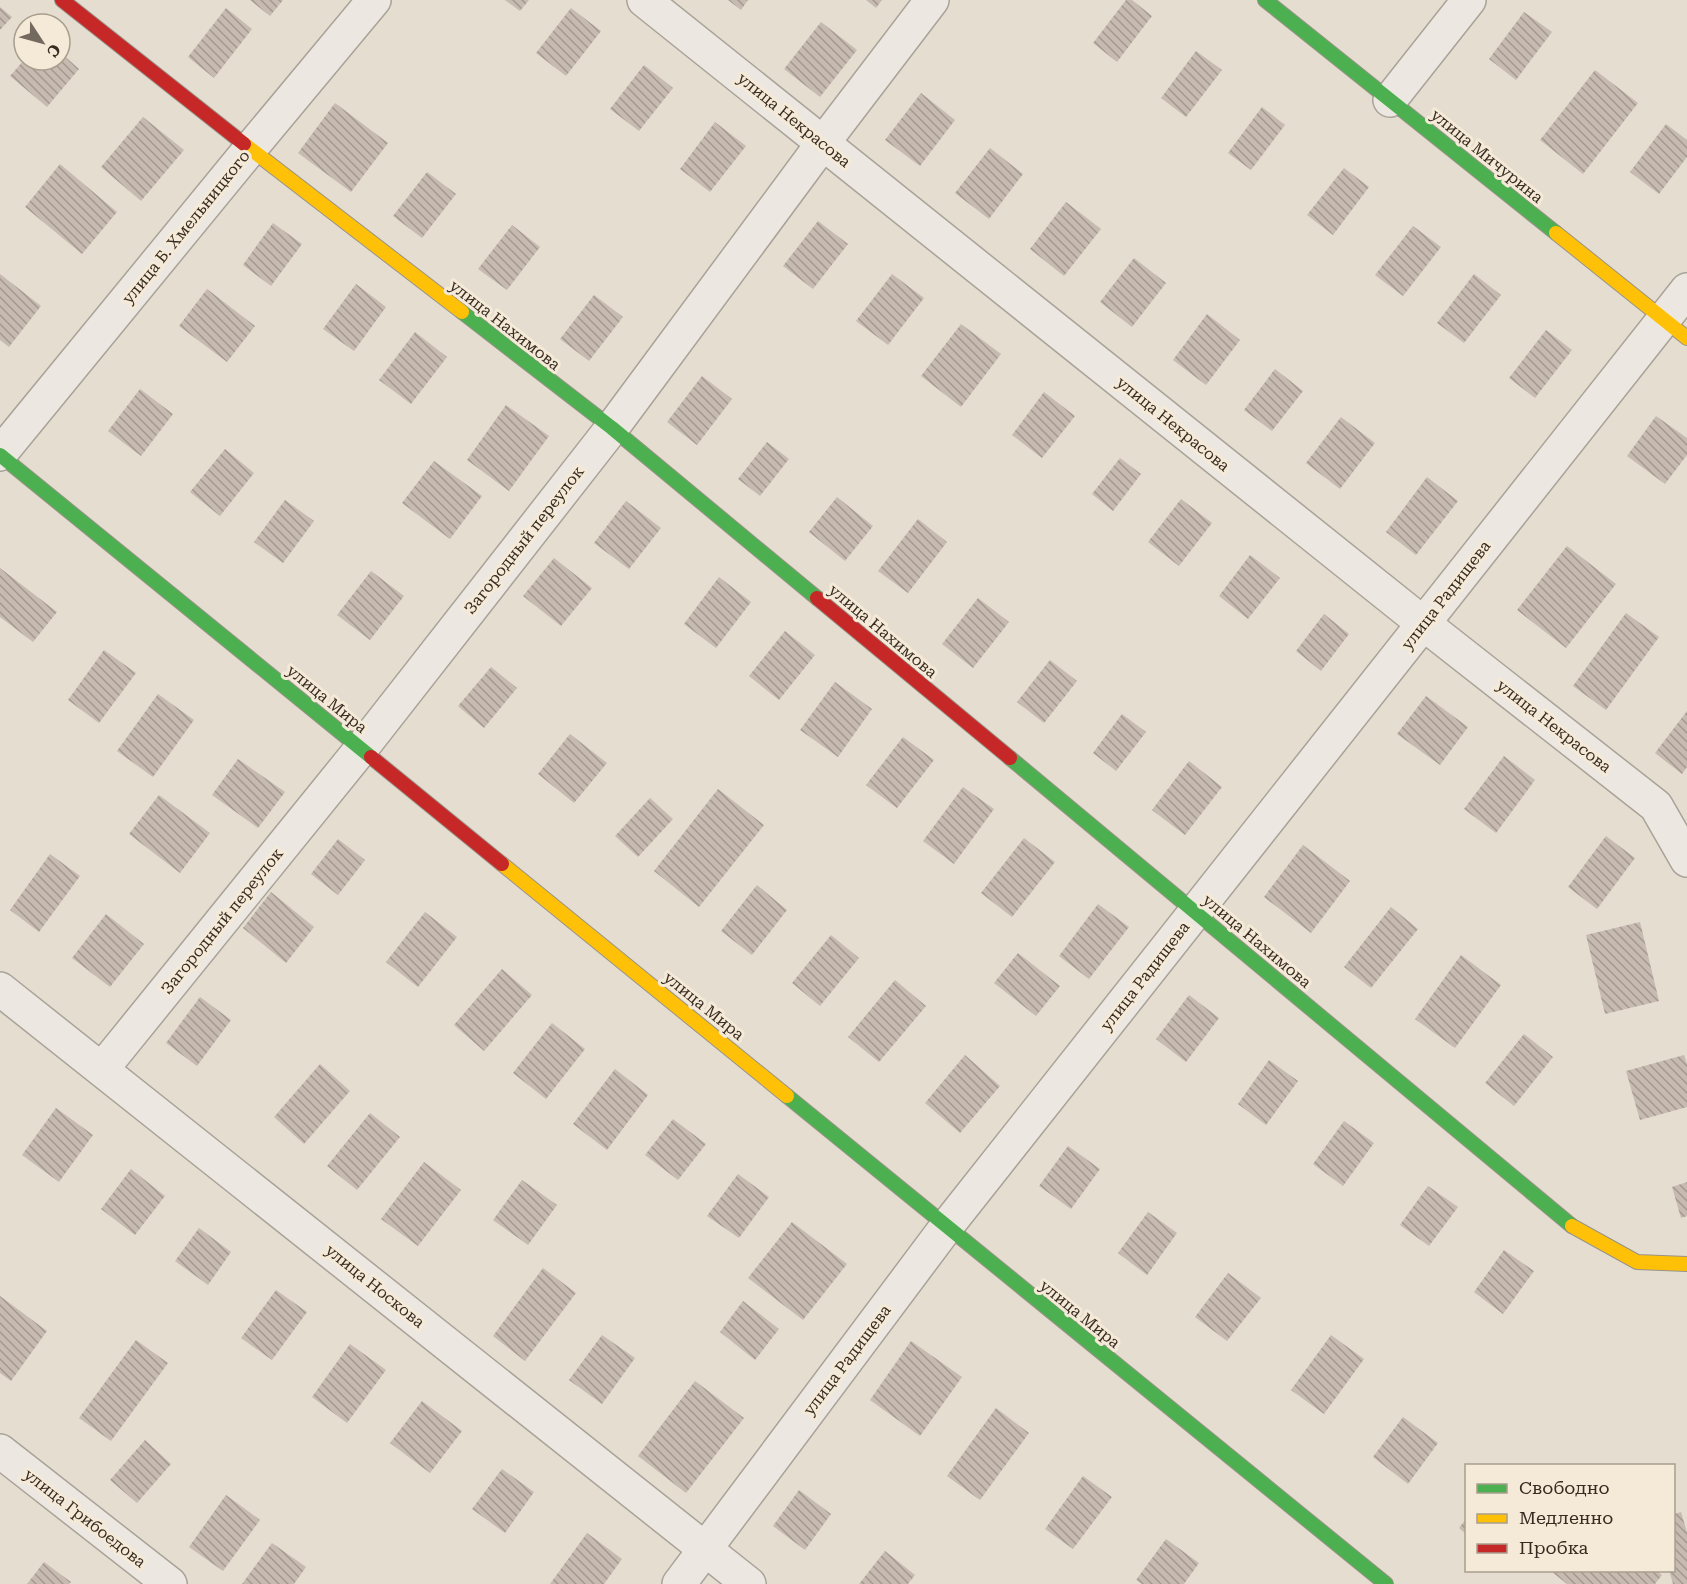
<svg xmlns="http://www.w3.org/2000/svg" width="1687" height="1584" viewBox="0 0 1687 1584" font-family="'Roboto Serif',serif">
<defs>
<pattern id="building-back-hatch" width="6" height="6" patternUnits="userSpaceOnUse" patternTransform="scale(1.5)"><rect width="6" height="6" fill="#c7bbb1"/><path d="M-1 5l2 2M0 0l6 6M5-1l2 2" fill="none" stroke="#a39890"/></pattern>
</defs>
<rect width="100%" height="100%" fill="#e4ddd0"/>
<!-- building -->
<g fill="url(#building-back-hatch)">
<polygon points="250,0 283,0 270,16"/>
<polygon points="505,0 529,0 520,11"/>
<polygon points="728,0 748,0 741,10"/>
<polygon points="866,0 882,0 876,8"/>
<polygon points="1126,0 1132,0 1152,16 1117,62 1093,43"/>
<polygon points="0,7 12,17 0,30"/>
<polygon points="226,8 252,29 214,78 188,57"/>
<polygon points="571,8 601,31 566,76 536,53"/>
<polygon points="1524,12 1552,32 1516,80 1489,59"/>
<polygon points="821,22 857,50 820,97 784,69"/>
<polygon points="1196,51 1222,70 1186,117 1161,98"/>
<polygon points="60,52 79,69 47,107 10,76 24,60 60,60"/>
<polygon points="644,65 673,88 639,131 610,109"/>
<polygon points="1595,70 1638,103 1583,174 1540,140"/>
<polygon points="921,93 955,120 920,166 885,140"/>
<polygon points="335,103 388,143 351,192 298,153"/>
<polygon points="1262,107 1285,125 1251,170 1228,153"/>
<polygon points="143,117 184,150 141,201 101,167"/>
<polygon points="715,122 746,146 710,192 680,169"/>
<polygon points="1666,124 1687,140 1687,157 1659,194 1630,172"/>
<polygon points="990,148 1023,174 989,219 955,193"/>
<polygon points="60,164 117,212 82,254 25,207"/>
<polygon points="1344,168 1369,187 1333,235 1307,215"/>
<polygon points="427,172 456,194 422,238 393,216"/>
<polygon points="1066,202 1101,229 1064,276 1030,249"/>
<polygon points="818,221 848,244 813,289 783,266"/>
<polygon points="273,223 302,244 271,286 243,265"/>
<polygon points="512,225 540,247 507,290 478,269"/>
<polygon points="1413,226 1441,247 1403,296 1375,275"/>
<polygon points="1134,258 1166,283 1132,327 1100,302"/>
<polygon points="0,274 41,306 9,347 0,340"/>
<polygon points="892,274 924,298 888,345 856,321"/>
<polygon points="1474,274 1501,295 1464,343 1437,323"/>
<polygon points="356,284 386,307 354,351 323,329"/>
<polygon points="207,289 255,326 227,362 179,326"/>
<polygon points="594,295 623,317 589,361 560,339"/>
<polygon points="1207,314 1240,340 1206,385 1173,360"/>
<polygon points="961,324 1001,354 961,407 921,376"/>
<polygon points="1546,330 1572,350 1535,398 1509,378"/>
<polygon points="415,332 447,357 411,404 379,380"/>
<polygon points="1275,369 1303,391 1272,431 1244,410"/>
<polygon points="702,376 732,399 697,445 667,422"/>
<polygon points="140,389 173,414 141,456 108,431"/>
<polygon points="1044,392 1075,416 1042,458 1012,435"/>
<polygon points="506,405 549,436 509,491 467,460"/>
<polygon points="1656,416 1687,438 1687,455 1665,484 1627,456"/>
<polygon points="1341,417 1375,443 1340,489 1306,463"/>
<polygon points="767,442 789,459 760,496 738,479"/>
<polygon points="225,449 254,473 220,516 190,492"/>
<polygon points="1120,458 1141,474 1113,511 1092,494"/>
<polygon points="434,461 482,496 450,539 402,503"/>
<polygon points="1427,477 1458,501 1416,555 1386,532"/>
<polygon points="837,497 873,526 845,561 809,532"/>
<polygon points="1181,499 1212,523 1179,566 1148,542"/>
<polygon points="285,500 314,521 283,563 254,542"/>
<polygon points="626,501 661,528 629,569 594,543"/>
<polygon points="918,519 947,542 908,593 878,571"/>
<polygon points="1567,546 1616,584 1566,648 1517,610"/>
<polygon points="1250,555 1280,578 1248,619 1219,596"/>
<polygon points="554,558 592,588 561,626 523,596"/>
<polygon points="0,568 57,612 33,642 0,617"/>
<polygon points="371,571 404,596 370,640 337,615"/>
<polygon points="719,577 751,602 716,648 684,624"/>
<polygon points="978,598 1009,622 973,668 942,644"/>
<polygon points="1626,613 1659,637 1606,710 1573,686"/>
<polygon points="1324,614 1349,634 1321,671 1296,651"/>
<polygon points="785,631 815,655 779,700 749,676"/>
<polygon points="104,650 136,673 99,723 68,700"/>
<polygon points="1050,660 1077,681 1044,723 1017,702"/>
<polygon points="491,667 517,688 484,728 458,706"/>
<polygon points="835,682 872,709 838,757 800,730"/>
<polygon points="158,694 194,720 153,777 117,751"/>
<polygon points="1426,696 1468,727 1440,765 1397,734"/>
<polygon points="1687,711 1687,767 1682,774 1655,753"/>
<polygon points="1122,714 1146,732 1116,771 1093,753"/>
<polygon points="570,734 607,763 574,803 538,774"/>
<polygon points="903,737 934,760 897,808 866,785"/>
<polygon points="1504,756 1535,780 1496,833 1464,809"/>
<polygon points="238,759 285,792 258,828 212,795"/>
<polygon points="1189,761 1222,787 1185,835 1152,810"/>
<polygon points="963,787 994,809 954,864 923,841"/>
<polygon points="718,789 764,825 699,907 654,871"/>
<polygon points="159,795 210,833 180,873 129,834"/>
<polygon points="650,798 673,819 638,857 615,836"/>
<polygon points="1606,836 1635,858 1597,909 1568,887"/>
<polygon points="1024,838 1055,862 1012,917 981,893"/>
<polygon points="338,839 365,860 338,895 311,874"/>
<polygon points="1303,845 1350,881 1311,933 1264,897"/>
<polygon points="50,854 80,876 39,932 10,910"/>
<polygon points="757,885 787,910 752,955 721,931"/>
<polygon points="271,892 314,927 286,963 243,928"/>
<polygon points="1098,904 1129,927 1089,979 1059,956"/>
<polygon points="1391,907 1418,929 1371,988 1344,967"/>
<polygon points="425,912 457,937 418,987 386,962"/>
<polygon points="106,914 144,944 110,987 72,958"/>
<polygon points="1640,922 1659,1001 1605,1014 1586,935"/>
<polygon points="831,935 859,958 820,1006 792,983"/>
<polygon points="1018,953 1060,986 1036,1016 994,983"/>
<polygon points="1461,955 1501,985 1455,1048 1415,1019"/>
<polygon points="502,969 532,995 484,1051 454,1025"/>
<polygon points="895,980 926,1006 879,1062 848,1037"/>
<polygon points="1189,995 1219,1018 1186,1062 1156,1039"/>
<polygon points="200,997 231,1020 197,1066 166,1043"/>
<polygon points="552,1023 585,1049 546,1099 513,1073"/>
<polygon points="1524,1034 1553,1057 1514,1106 1485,1083"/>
<polygon points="965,1055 1000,1086 960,1133 925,1103"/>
<polygon points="1684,1055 1687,1064 1687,1107 1640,1120 1626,1071"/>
<polygon points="1269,1060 1298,1081 1266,1125 1238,1104"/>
<polygon points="320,1064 350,1091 304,1144 274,1117"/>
<polygon points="615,1069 648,1095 607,1150 573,1124"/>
<polygon points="56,1108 93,1135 59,1182 22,1155"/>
<polygon points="370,1113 400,1137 357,1190 327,1166"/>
<polygon points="673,1119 706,1144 678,1180 645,1155"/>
<polygon points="1344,1121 1374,1143 1343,1186 1313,1164"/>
<polygon points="1068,1146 1100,1169 1071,1209 1039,1186"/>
<polygon points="424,1162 461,1190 418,1246 381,1219"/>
<polygon points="131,1169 165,1196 135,1235 101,1209"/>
<polygon points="738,1174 769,1197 739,1238 707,1216"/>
<polygon points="522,1180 557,1205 528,1245 493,1220"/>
<polygon points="1687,1182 1687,1216 1681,1218 1672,1187"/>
<polygon points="1428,1186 1458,1207 1429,1246 1400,1225"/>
<polygon points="1148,1212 1177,1233 1147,1275 1118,1253"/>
<polygon points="792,1222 847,1264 803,1320 748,1278"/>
<polygon points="199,1228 231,1252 208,1285 175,1261"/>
<polygon points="1504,1250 1534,1271 1503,1314 1474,1292"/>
<polygon points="543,1268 576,1293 525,1361 493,1336"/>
<polygon points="1228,1273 1261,1298 1227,1341 1195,1317"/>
<polygon points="276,1290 307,1312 272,1360 241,1338"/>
<polygon points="0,1296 47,1331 11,1381 0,1373"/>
<polygon points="743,1301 779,1329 755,1360 720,1332"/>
<polygon points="602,1335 635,1358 602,1404 569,1380"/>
<polygon points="1331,1335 1364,1359 1324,1414 1291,1390"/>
<polygon points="136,1340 168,1363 111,1441 79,1418"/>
<polygon points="911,1341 962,1377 920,1436 870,1400"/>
<polygon points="350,1344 386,1370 347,1423 312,1397"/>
<polygon points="695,1381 744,1418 686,1493 638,1456"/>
<polygon points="422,1401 462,1431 430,1473 390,1443"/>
<polygon points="996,1408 1029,1433 980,1500 947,1476"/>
<polygon points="1403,1417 1438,1443 1408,1484 1373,1457"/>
<polygon points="145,1440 171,1464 137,1503 110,1480"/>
<polygon points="502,1469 534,1492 505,1533 472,1509"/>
<polygon points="1083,1476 1112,1497 1073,1549 1045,1529"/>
<polygon points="799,1490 831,1514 805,1550 773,1526"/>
<polygon points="226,1495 260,1520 223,1571 189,1547"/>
<polygon points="1681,1512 1687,1532 1687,1584 1673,1584 1669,1570 1674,1570 1674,1514"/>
<polygon points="1466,1519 1466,1534 1459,1528"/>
<polygon points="587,1533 622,1559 604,1584 550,1584"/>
<polygon points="1166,1539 1199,1563 1184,1584 1142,1584 1136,1580"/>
<polygon points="272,1543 306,1567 294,1584 242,1584"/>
<polygon points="885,1551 915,1575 908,1584 859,1584"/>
<polygon points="44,1562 71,1582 69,1584 27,1584"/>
<polygon points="1553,1570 1656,1570 1662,1575 1655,1584 1567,1584 1552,1572"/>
</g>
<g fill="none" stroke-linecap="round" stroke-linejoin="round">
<defs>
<g id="street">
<polyline points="644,0 1424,624 1656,806 1687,860"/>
<polyline points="1390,100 1469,0"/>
<polyline points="0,454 250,149 374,0"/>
<polyline points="0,989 749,1584"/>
<polyline points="102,1069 361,749 612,428 823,143 932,0"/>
<polyline points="0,1451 170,1584"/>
<polyline points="679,1584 947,1226 1687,290"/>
</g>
<g id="fast">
<polyline points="1265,0 1556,233"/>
<polyline points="462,312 612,428 817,598"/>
<polyline points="0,455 371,757"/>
<polyline points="1010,758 1572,1226"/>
<polyline points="787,1096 1386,1584"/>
</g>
<g id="slow">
<polyline points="244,144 462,312"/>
<polyline points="1556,233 1687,338"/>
<polyline points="502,864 787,1096"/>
<polyline points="1572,1226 1637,1262 1687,1264"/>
</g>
<g id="jam">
<polyline points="62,0 244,144"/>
<polyline points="817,598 1010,758"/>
<polyline points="371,757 502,864"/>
</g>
</defs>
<!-- street casing -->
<use href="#street" stroke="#a9a298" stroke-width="36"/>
<!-- fast casing -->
<use href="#fast" stroke="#999288" stroke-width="16"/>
<!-- slow casing -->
<use href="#slow" stroke="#999288" stroke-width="16"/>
<!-- jam casing -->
<use href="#jam" stroke="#999288" stroke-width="16"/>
<!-- street -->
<use href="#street" stroke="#ece8e1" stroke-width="33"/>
<!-- fast -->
<use href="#fast" stroke="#4caf50" stroke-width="14"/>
<!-- slow -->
<use href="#slow" stroke="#ffc107" stroke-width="14"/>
<!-- jam -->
<use href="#jam" stroke="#c62828" stroke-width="14"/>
</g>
<g text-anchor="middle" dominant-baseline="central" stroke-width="6" stroke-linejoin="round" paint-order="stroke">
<!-- street labels -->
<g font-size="16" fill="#382b21" stroke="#f4ead7">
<text transform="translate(794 120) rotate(39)">улица Некрасова</text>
<text transform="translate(1487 156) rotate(39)">улица Мичурина</text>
<text transform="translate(186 227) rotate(-51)">улица Б. Хмельницкого</text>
<text transform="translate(505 325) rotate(38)">улица Нахимова</text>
<text transform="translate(1173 424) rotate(39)">улица Некрасова</text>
<text transform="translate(524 540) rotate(-52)">Загородный переулок</text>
<text transform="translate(1446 595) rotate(-52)">улица Радищева</text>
<text transform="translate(883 631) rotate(40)">улица Нахимова</text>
<text transform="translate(327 699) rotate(39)">улица Мира</text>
<text transform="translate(1554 726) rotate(38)">улица Некрасова</text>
<text transform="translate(222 921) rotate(-51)">Загородный переулок</text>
<text transform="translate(1257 941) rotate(40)">улица Нахимова</text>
<text transform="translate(1145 976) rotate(-52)">улица Радищева</text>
<text transform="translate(704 1006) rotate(39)">улица Мира</text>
<text transform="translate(375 1286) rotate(39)">улица Носкова</text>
<text transform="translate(1080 1314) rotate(39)">улица Мира</text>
<text transform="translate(847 1360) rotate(-53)">улица Радищева</text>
<text transform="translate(85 1518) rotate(38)">улица Грибоедова</text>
</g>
</g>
<!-- legend -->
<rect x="1465" y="1464" width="210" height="108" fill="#f4ead7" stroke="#a99e8e" stroke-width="1.5"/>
<rect x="1477" y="1484" width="30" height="9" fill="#4caf50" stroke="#a99e8e" stroke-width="1.5"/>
<text x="1519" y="1494" font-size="18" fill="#382b21">Свободно</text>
<rect x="1477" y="1514" width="30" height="9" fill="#ffc107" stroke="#a99e8e" stroke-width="1.5"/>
<text x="1519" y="1524" font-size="18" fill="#382b21">Медленно</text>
<rect x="1477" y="1544" width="30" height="9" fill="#c62828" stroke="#a99e8e" stroke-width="1.5"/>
<text x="1519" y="1554" font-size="18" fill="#382b21">Пробка</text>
<!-- north arrow -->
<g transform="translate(42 42) rotate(126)"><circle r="28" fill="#f4ead7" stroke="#a99e8e" stroke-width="1.5"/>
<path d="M0-4.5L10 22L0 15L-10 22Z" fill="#74695e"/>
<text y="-9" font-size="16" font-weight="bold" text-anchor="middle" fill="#382b21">С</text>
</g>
</svg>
